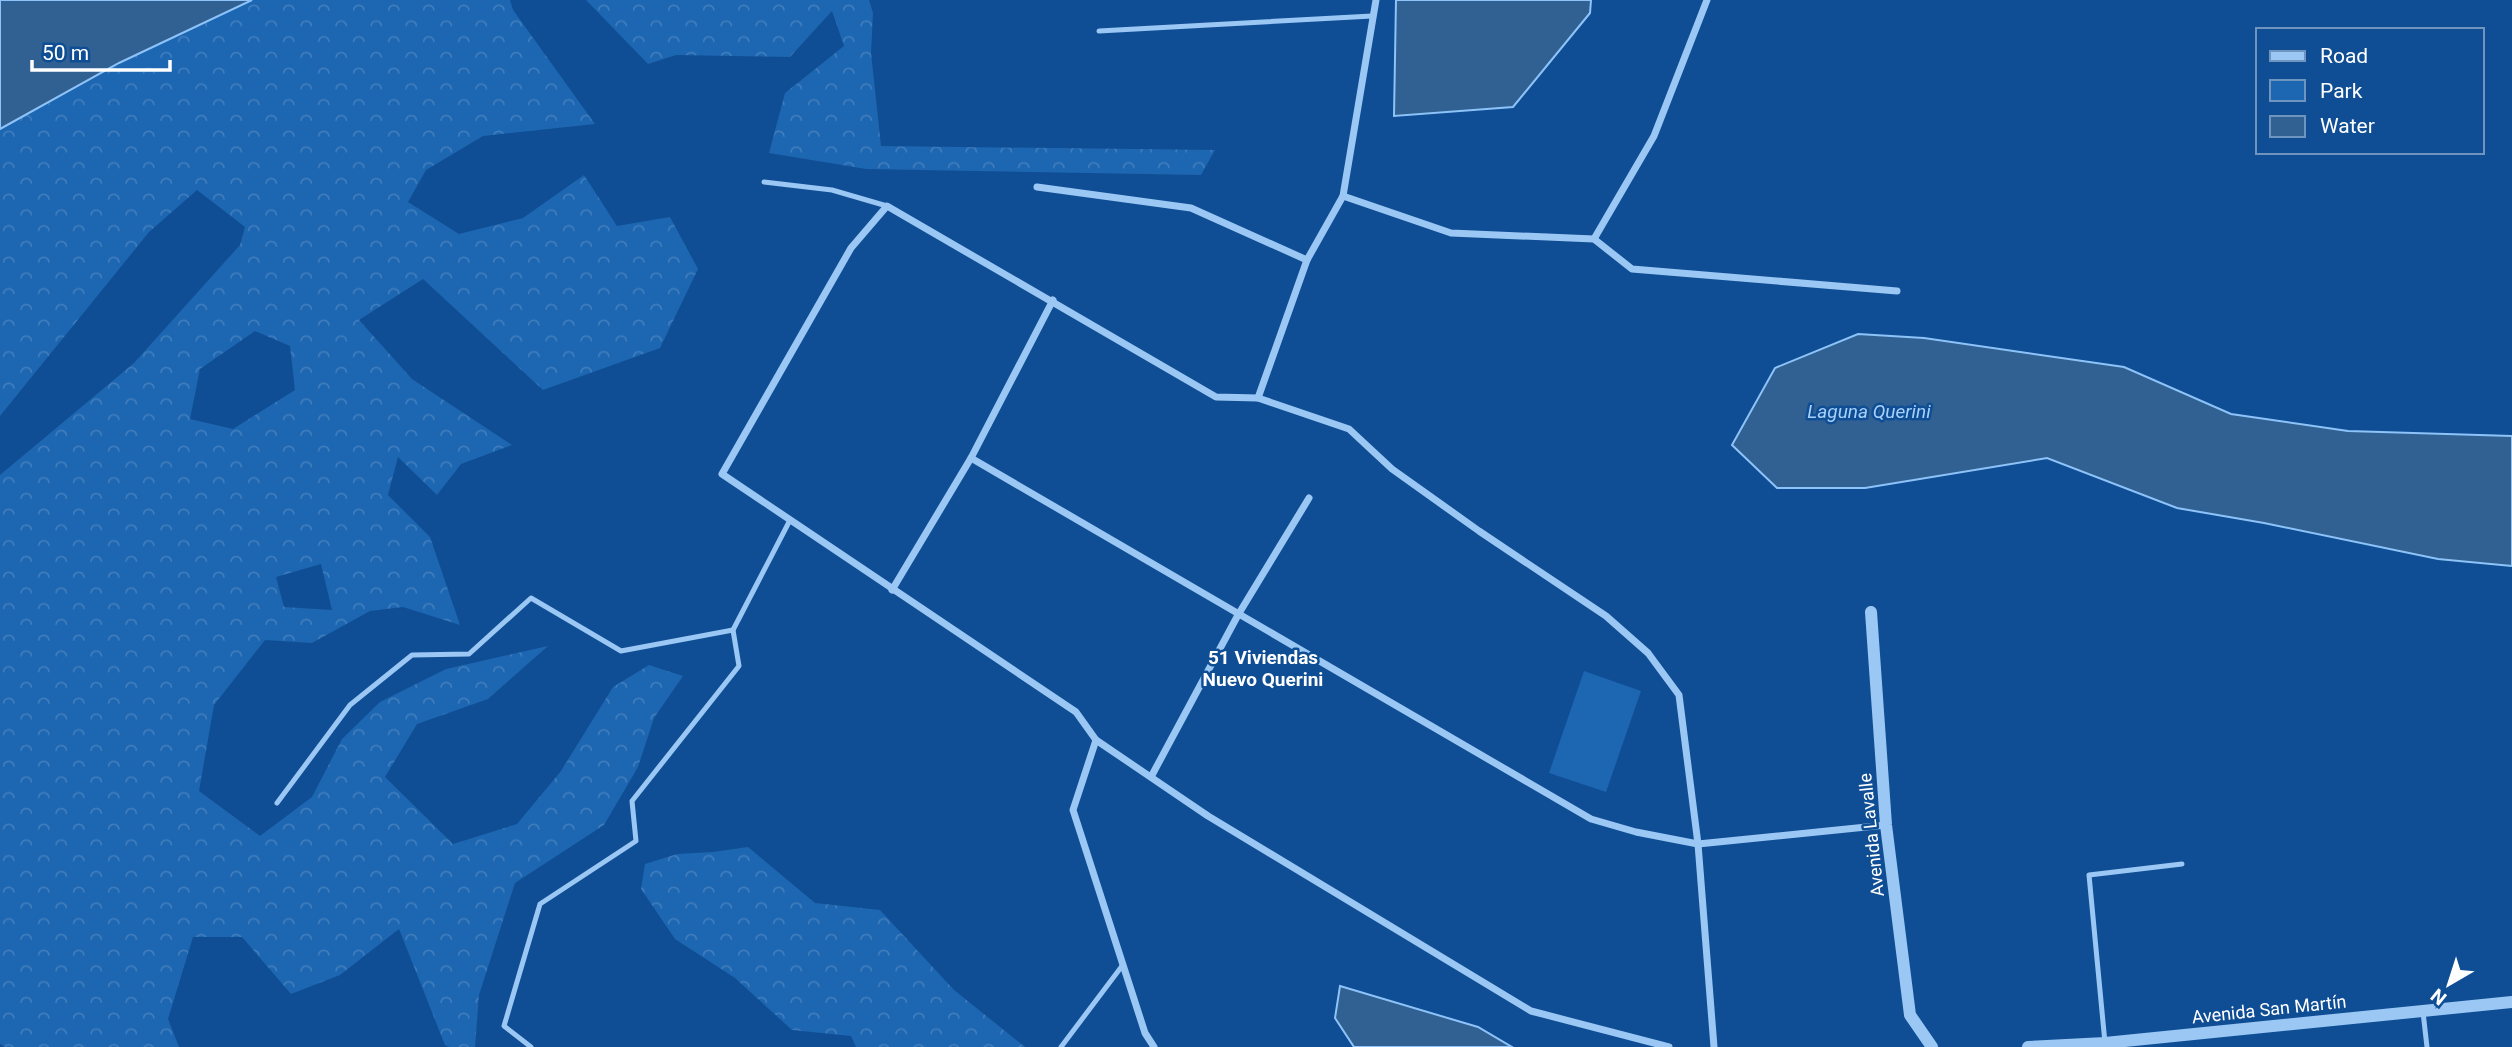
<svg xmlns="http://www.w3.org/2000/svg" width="2512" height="1047" viewBox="0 0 2512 1047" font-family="Roboto,sans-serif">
<defs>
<pattern id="forest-crowns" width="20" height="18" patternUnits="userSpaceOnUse" patternTransform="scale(1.75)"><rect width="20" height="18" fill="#1d66b1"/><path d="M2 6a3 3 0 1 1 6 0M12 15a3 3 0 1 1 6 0" fill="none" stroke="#3f7dbd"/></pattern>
</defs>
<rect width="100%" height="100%" fill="#0f4e94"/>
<!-- green -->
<polygon fill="#1d66b1" points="1584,671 1641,691 1606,792 1549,773"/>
<!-- forest -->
<g fill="url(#forest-crowns)" fill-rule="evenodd">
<path d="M252 0H510L513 10 595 124 483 136 426 170 408 202 459 234 523 218 584 175 617 226 670 217 698 269 660 348 543 390 423 279 359 320 412 379 512 445 461 464 437 495 398 457 388 495 430 537 460 625 403 607 370 611 312 643 265 640 214 705 199 791 260 836 312 797 342 739 380 702 446 669 548 646 488 699 417 724 385 777 453 844 517 824 561 771 613 687 649 665 683 676 654 718 638 767 604 825 515 883 479 995 475 1047H449L445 1045 399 929 340 975 291 994 242 937H193L168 1019 179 1047H5L0 1044V475L134 363 240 245 245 227 197 190 149 232 0 416V129L119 63ZM255 331 290 346 295 390 233 429 190 419 200 369ZM321 564 332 610 284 607 276 577Z"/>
<polygon points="586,0 869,0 873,13 871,53 881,146 1215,150 1201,175 866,169 769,153 785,93 844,46 832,11 790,57 676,55 648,64"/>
<polygon points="748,847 815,903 880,910 954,990 1025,1047 856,1047 851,1036 792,1030 735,978 675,939 641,889 645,864 677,854 713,852"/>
</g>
<!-- water -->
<g fill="#316193" stroke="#8dc3f8" stroke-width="2">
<polygon points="0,0 252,0 119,63 0,129"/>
<polygon points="1396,0 1591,0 1590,13 1513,107 1394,116"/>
<polygon points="1858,334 1924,338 2124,367 2231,414 2348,431 2512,436 2512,566 2438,559 2264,523 2177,508 2047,458 1865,488 1777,488 1732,445 1775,368"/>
<polygon points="1340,986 1478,1027 1512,1047 1354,1047 1335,1018"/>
</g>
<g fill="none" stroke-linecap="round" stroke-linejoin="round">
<!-- service -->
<g stroke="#9bc7f4" stroke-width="5">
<polyline points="1099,31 1372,16"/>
<polyline points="764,182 832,190 887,206"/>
<polyline points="277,803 350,705 412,655 469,654 531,598 621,651 733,630"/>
<polyline points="2423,1012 2427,1047"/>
<polyline points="2105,1043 2089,875 2182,864"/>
<polyline points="531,1047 504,1026 540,904 636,841 632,801 739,666 733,630 789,522"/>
<polyline points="1061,1047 1122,966"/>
</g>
<!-- minor -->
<g stroke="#9bc7f4" stroke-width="7">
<polyline points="1037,187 1191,208 1307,260"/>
<polyline points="1343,196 1451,233 1594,239 1632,269 1897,291"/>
<polyline points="1594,239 1654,136 1707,0"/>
<polyline points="1258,398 1307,260 1343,196 1376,0"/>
<polyline points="971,458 1591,819 1636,832 1698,844 1886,825"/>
<polyline points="892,590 971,458 1053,300"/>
<polyline points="1096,740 1073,810 1145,1033 1154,1047"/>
<polyline points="1151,777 1238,615 1309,498"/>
<polyline points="1669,1047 1531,1011 1208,816 1096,740 1076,712 722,474 851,248 887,206 1216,397 1258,398 1349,429 1392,469 1479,531 1606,616 1648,653 1679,695 1698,844 1714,1047"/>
</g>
<!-- tertiary -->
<g stroke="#9bc7f4" stroke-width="12">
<polyline points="1871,612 1886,825 1910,1015 1932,1047"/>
<polyline points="2028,1047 2105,1043 2512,1002"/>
</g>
</g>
<g text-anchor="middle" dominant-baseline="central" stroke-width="5" stroke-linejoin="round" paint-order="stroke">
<!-- street labels -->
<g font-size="18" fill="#fff" stroke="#0f4e94">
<text transform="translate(1871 835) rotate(-96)">Avenida Lavalle</text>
<text transform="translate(2269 1009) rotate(-6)">Avenida San Martín</text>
</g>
<!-- water labels -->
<g font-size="19" font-style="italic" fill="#a7d1fb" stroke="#0f4e94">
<text x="1869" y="411">Laguna Querini</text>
</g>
<!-- neighbourhood labels -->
<g font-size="19" font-weight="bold" fill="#fff" stroke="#0f4e94">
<text x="1263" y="657">51 Viviendas<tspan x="1263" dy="22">Nuevo Querini</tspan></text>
</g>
</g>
<!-- legend -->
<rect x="2256" y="28" width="228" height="126" fill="#0f4e94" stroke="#6f95bf" stroke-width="2"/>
<rect x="2270" y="51" width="35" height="10" fill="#9bc7f4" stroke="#6f95bf" stroke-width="2"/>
<text x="2320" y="63" font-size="21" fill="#ffffff">Road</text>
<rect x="2270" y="80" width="35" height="21" fill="#1d66b1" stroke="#6f95bf" stroke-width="2"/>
<text x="2320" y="98" font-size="21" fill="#ffffff">Park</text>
<rect x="2270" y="116" width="35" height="21" fill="#316193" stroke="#6f95bf" stroke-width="2"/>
<text x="2320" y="133" font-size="21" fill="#ffffff">Water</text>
<!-- north arrow -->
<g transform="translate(2449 984) rotate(219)" stroke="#0f4e94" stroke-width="5" paint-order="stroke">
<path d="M0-5L12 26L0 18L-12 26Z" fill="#ffffff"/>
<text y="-10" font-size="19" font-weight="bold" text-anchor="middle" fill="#ffffff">N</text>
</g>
<!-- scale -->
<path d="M32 60v10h138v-10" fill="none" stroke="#ffffff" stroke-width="3.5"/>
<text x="42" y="60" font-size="21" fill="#ffffff" stroke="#0f4e94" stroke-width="5" paint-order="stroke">50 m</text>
</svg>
